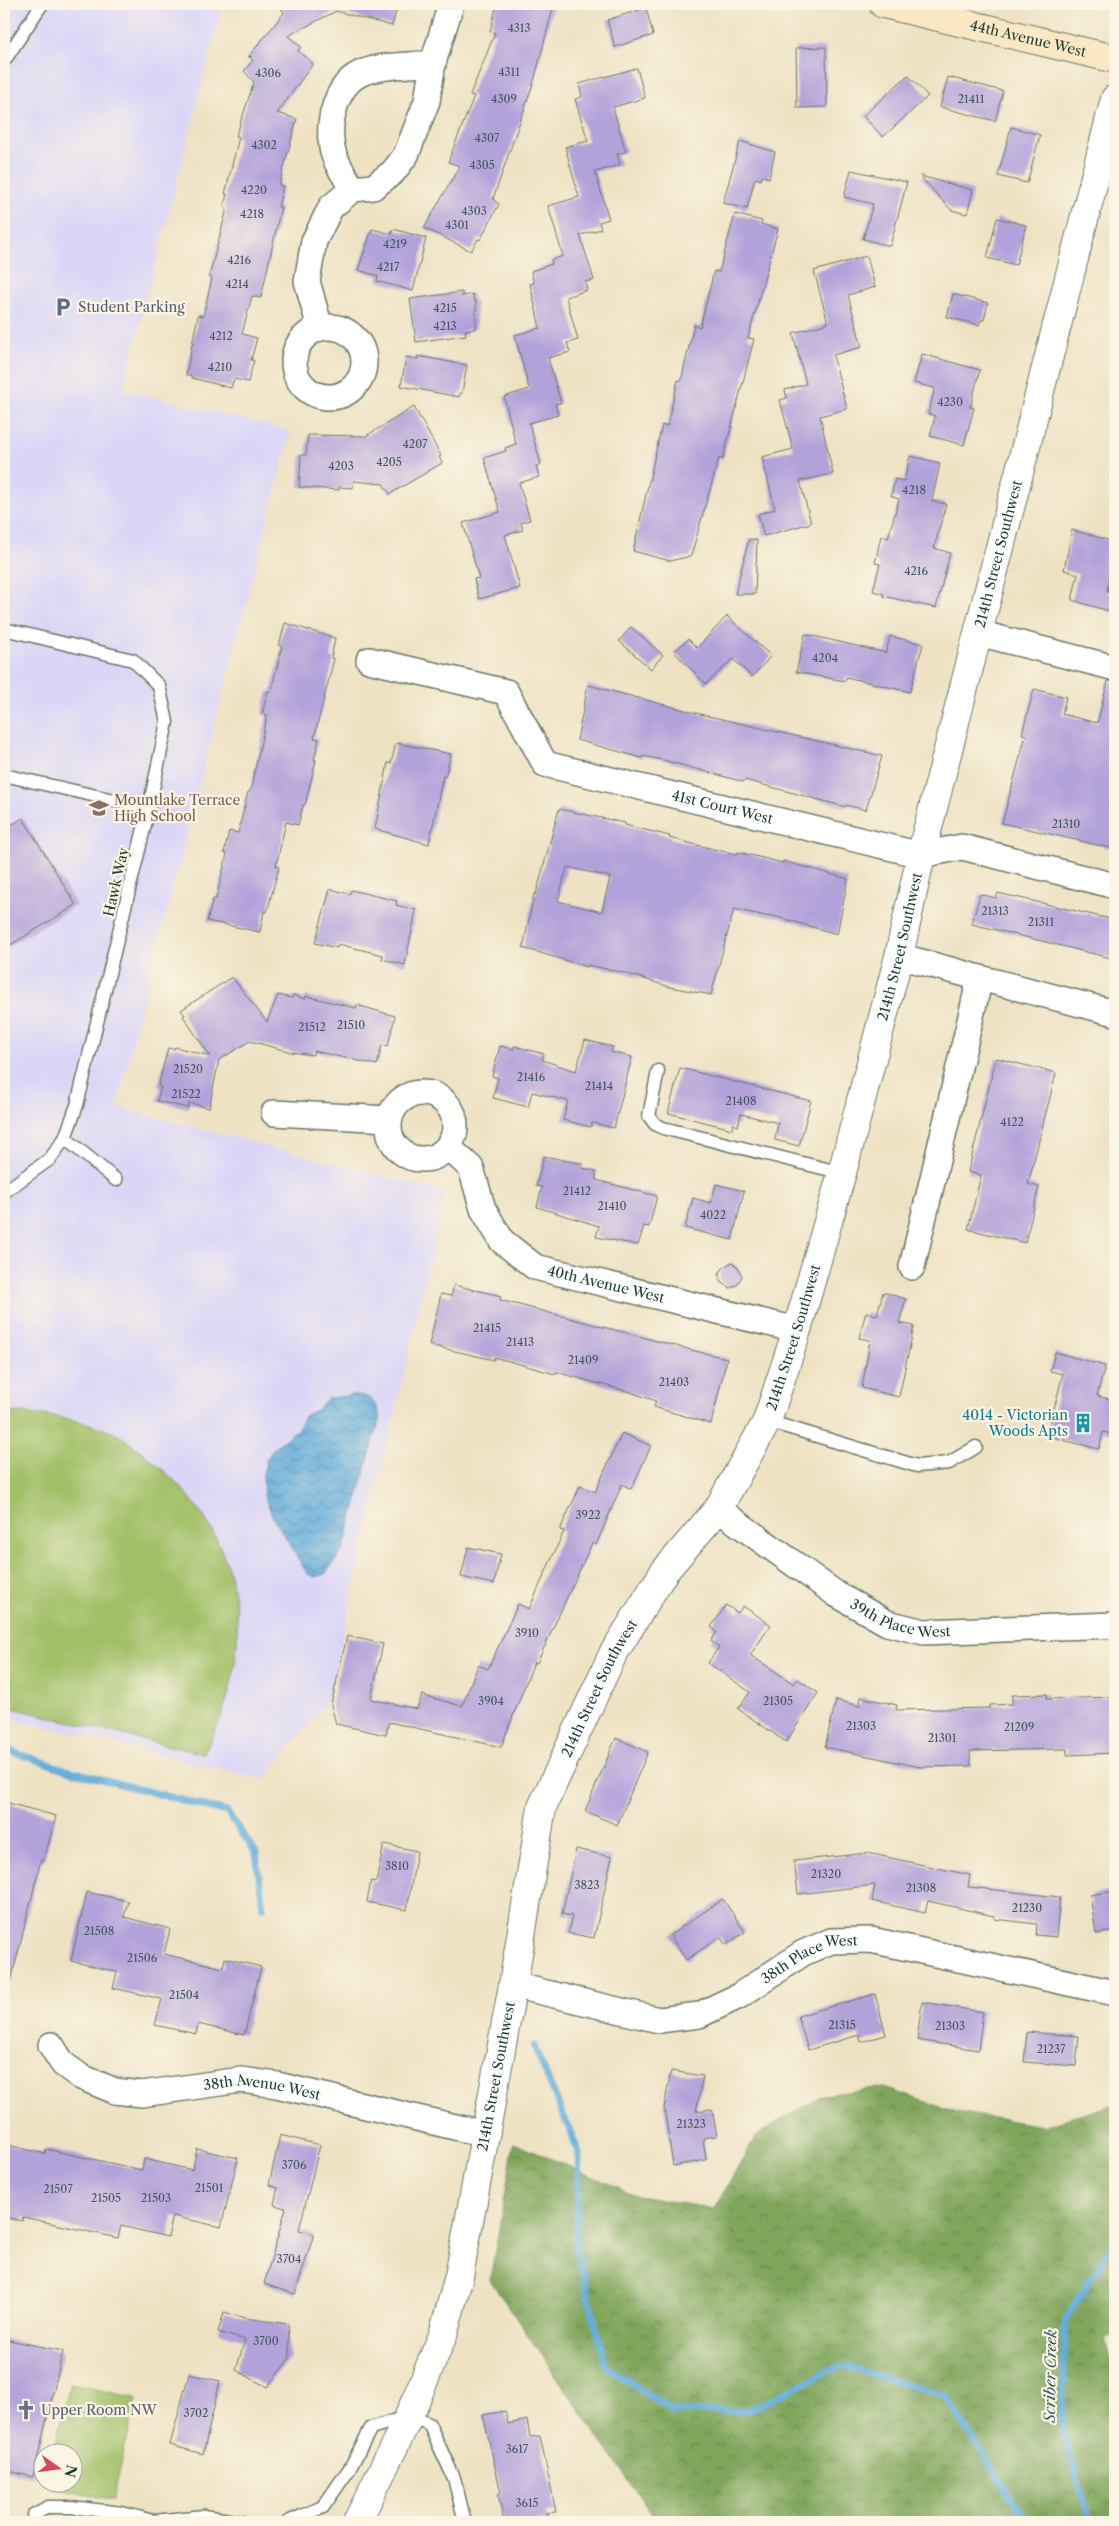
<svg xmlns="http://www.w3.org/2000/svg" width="1119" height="2526" viewBox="0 0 1119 2526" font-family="'Libre Caslon Text',serif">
<defs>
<pattern id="forest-crowns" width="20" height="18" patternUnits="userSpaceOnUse" patternTransform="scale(1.25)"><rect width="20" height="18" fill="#80a65b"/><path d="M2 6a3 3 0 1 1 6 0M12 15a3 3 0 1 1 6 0" fill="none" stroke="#68884c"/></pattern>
<pattern id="water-waves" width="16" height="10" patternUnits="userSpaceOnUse" patternTransform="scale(1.25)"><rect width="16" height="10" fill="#64addb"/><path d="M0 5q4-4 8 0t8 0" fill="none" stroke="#528eb2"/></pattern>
</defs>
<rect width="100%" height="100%" fill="#fcf5e5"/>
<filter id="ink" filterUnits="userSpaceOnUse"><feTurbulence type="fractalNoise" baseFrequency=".02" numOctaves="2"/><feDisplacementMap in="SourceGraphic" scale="10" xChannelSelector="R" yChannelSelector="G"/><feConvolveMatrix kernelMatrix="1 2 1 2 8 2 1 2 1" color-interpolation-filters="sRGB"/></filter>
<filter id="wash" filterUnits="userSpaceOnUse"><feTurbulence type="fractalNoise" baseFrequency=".0096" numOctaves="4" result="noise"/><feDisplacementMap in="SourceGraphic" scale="20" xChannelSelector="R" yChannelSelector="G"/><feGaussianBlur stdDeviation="1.12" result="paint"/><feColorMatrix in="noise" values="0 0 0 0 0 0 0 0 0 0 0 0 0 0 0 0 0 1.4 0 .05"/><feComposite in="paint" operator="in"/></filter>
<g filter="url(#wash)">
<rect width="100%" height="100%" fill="#eee2c3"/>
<!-- built -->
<polygon fill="#dad6f7" points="4,4 223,4 123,390 291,431 116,1107 446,1193 327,1703 264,1780 4,1717"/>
<!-- forest -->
<polygon fill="url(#forest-crowns)" stroke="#507248" points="884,2088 956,2112 1043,2126 1115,2104 1115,2334 1106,2339 1115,2376 1115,2522 657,2522 490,2280 514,2143 638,2196 714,2209 757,2135 822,2095"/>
<!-- park -->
<g fill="#a0bf66" stroke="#607e4d">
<path d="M4 1412C42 1414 78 1418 114 1433 129 1440 144 1454 157 1465 247 1538 260 1656 203 1754L4 1706Z"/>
<polygon points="70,2383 136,2398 113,2500 46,2485 72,2484 72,2454 54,2453"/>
</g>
<!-- water -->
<path fill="url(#water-waves)" stroke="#427588" d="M352 1395C369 1395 376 1400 380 1417L343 1550 325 1574 315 1577 307 1573 273 1517 264 1495 263 1474 267 1459 274 1448 298 1429 304 1416 318 1409 327 1399Z"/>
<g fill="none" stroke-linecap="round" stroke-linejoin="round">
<!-- stream -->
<g stroke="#64addb" stroke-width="7">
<polyline points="4,1749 67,1770 227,1812 256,1853 263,1907"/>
<polyline points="534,2046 579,2152 576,2249 606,2366 673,2412 747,2411 842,2365 945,2396 1027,2522"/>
<polyline points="1091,2522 1062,2430 1065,2320 1115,2241"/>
</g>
</g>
<g id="blocks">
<!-- building -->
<g fill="#b2a2da" fill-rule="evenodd">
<polygon points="279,4 398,4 392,26 336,11 288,36 301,47 298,51 313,64 277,113 297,119 279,185 283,186 278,207 281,207 261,298 252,296 242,334 257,338 251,360 254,360 248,382 234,379 231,388 192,378 192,376 186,375 198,315 203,316 212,278 209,277 227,208 224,207 227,194 225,194 239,137 236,136 254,82 244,71 253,60 250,58 252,56 248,57 284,13"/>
<polygon points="497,4 548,4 547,6 553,8 534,81 493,199 499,204 480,240 478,239 471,251 424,228 460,166 448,162 474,96 470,95 495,33 490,32"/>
<polygon points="646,8 653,35 615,47 607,20"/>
<polygon points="826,47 827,107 797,108 796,48"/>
<polygon points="637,68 645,98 613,107 626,152 617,154 620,165 595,172 609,219 599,222 601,229 580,235 594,280 585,282 587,290 566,297 578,340 567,343 570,352 548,358 561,403 555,404 558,415 529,423 541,464 536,466 539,477 519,483 530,520 521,522 523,530 505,535 520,588 479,599 474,579 479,578 463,523 500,512 484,458 506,451 505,448 516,444 504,397 529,389 515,335 540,328 530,284 534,283 531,271 552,264 551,260 563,256 548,206 579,197 565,147 588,141 575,99 582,97 579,84"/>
<polygon points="908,75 928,96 883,137 863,116"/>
<polygon points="948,77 1003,91 995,121 940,107"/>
<polygon points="1011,127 1040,135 1027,183 998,176"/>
<polygon points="740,141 775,152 769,178 762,176 761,180 755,178 747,209 723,203"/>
<polygon points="851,170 907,182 890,246 863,239 873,204 844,197"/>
<polygon points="920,176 973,190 967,214 951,210"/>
<polygon points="735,214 762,221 761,224 778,229 748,338 754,339 723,459 719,458 691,556 670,561 633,551 662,425 667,426 678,380 681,381 694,325 700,327 714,271 719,272"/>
<polygon points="997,218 1026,225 1016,265 987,258"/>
<polygon points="372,229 392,234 393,229 426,238 413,291 377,281 378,276 358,270"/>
<polygon points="867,256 875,287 848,295 862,347 833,355 847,409 820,416 833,474 800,481 811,523 764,536 758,514 775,509 762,457 793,449 780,400 787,398 785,390 806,384 793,333 828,323 814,271"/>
<polygon points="462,292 462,296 473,294 474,301 476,301 476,329 465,330 466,335 416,342 410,299"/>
<polygon points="953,294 988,303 984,320 981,320 979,325 947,317"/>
<polygon points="922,354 980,370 970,407 974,408 964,445 930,436 935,416 928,414 935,388 914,383"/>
<polygon points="417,356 467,365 462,393 460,393 459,397 401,386 406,357 418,359"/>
<polygon points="414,407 441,456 439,457 442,463 390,494 383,484 354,481 353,488 339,487 339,490 299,487 301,455 306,455 308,435 366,436"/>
<polygon points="910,456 940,463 932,501 946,504 934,548 950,553 936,608 883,596 884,594 873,591 880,564 875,563 881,536 888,538 899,499 891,496 895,479 904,481"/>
<polygon points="1072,530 1115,542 1107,592 1115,594 1115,613 1072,600 1078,574 1064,570"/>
<polygon points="749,539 757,540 755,594 735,594"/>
<polygon points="727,616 771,656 752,677 733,659 706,684 674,652 688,639 697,648"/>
<polygon points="285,623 335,638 331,658 334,659 314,738 319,739 314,760 316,760 305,805 303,805 298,825 286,822 276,866 279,867 267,912 264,911 260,932 207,921 213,899 216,899 227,854 224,853 229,831 238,833 248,792 250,792 267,715 262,714 268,691 271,692 282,646 279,646"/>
<polygon points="631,627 663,655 651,669 619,641"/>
<polygon points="805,634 886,653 890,636 923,644 910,692 846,677 845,681 796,672"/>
<polygon points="1108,681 1115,682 1115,849 1002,823 1026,735 1022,734 1034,689 1066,697 1062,714 1097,723"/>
<polygon points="588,685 704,715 882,756 866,810 846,805 846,807 745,780 744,782 663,760 643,756 642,758 577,740"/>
<polygon points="396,743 451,754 445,777 443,776 429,844 375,829 388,763 391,763"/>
<path d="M559 809 625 823V825L670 836 669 838 717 850 737 854 738 852 783 863V861L848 879 837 934 770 915V917L734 909 711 995 670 987 625 973 588 965V967L523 948 534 894H536ZM567 867 610 877 602 912 558 901Z"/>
<polygon points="23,818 76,905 4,949 4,829"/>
<polygon points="330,889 350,894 351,890 376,896 397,901 396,905 416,910 405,965 382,959 383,955 338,944 337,948 315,943"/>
<polygon points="998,893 1115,920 1115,959 972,924 980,894 996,898"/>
<polygon points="232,977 267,1022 278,995 292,998 293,995 305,999 306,996 356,1008 357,1005 395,1016 388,1046 382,1045 377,1065 314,1051 313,1055 291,1052 250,1041 219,1060 209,1108 189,1103 188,1108 157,1101 161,1087 158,1086 168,1048 174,1049 175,1047 210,1056 183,1016 185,1015 181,1010"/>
<polygon points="585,1040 613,1047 611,1052 632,1057 614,1128 592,1123 591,1127 563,1120 568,1101 532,1092 528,1107 493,1098 498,1078 492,1076 500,1046 514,1049 514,1046 544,1054 542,1060 576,1071"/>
<polygon points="996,1058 1056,1073 1028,1184 1039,1187 1025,1243 968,1229 981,1175 968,1172"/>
<polygon points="680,1068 811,1101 799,1146 775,1140 778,1123 741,1114 738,1126 733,1124 732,1129 668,1113"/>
<polygon points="544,1156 583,1164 582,1168 596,1171 596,1180 657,1196 649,1227 644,1226 638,1245 596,1237 599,1226 537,1207 542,1187 536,1186"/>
<polygon points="716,1184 744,1191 732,1240 685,1228 693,1198 711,1203"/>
<polygon points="732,1262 739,1269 742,1276 737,1285 730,1288 721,1282 719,1274 723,1268"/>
<polygon points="454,1285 501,1296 500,1300 699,1352 727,1358 711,1424 654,1407 656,1401 630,1392 556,1372 555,1374 494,1357 494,1360 429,1345 441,1294 451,1296"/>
<polygon points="883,1292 906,1299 899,1323 914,1326 899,1397 862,1388 870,1340 859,1338 866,1312 877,1315"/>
<polygon points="1055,1352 1105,1366 1097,1396 1113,1400 1110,1412 1115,1414 1115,1435 1103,1432 1099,1449 1047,1436 1063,1374 1050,1371"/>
<polygon points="622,1433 651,1446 631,1489 622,1484 596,1545 592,1543 537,1663 534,1662 501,1747 389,1722 386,1735 336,1724 331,1705 347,1636 383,1644 371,1699 417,1709 422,1695 462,1706 478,1665 488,1669 518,1604 529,1609 564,1531 560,1530 580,1486 595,1492"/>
<polygon points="468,1547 501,1554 494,1584 461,1577"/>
<polygon points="726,1605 738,1613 743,1606 771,1625 750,1655 794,1684 798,1679 818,1693 786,1742 738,1709 750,1692 708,1663 719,1647 711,1641 717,1632 711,1627"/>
<polygon points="1047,1694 1047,1699 1115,1697 1115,1753 1067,1755 1067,1749 970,1751 971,1766 920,1767 825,1747 836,1700 860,1706 861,1697 897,1705 896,1710 990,1708 990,1705 1012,1704 1012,1695"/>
<polygon points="616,1738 648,1752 617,1825 585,1811"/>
<polygon points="4,1802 56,1816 44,1860 41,1860 11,1981 4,1980"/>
<polygon points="384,1844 417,1851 407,1910 367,1902 371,1881 376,1882"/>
<polygon points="576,1849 612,1857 594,1938 568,1933 572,1916 562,1914"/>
<polygon points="868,1853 970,1875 968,1887 1060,1897 1056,1937 1036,1935 1037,1924 994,1919 994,1916 928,1901 925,1913 872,1901 875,1885 798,1894 794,1861"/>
<polygon points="1115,1891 1115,1931 1096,1934 1090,1895"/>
<polygon points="87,1892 128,1901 124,1917 170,1929 164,1954 223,1968 225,1958 261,1967 244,2035 198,2024 196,2034 155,2025 162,1999 113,1988 117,1972 71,1961"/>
<polygon points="723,1899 745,1932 726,1945 720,1937 686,1960 670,1935"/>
<polygon points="875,1994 886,2035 861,2042 859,2035 808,2050 798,2016"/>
<polygon points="922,2002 983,2012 978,2050 917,2040"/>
<polygon points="1027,2032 1079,2036 1076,2066 1024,2062"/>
<polygon points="671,2071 703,2076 696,2111 712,2109 717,2136 703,2138 706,2160 673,2166 664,2108"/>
<polygon points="280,2135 320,2145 299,2230 314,2234 295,2294 264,2284 286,2208 274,2205 278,2188 269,2185"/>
<polygon points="4,2144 45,2154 46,2149 142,2170 144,2159 192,2170 197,2149 238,2158 221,2227 173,2216 168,2237 121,2226 118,2238 23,2217 22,2221 4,2217"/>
<polygon points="224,2312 245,2318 288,2324 290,2358 267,2387 236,2370 245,2340 218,2332"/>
<polygon points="4,2339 63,2351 33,2477 4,2470"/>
<polygon points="189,2374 220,2381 203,2454 170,2445"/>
<polygon points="505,2411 508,2424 527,2420 530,2437 540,2436 556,2512 547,2513 550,2522 504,2522 498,2494 501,2493 483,2415"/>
</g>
</g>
</g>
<g filter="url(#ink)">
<use href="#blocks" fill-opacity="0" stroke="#677766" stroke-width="1"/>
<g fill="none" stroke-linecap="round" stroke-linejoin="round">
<defs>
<g id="service">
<polyline points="4,61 42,4"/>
<polyline points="4,629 133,660 159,686 167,722 149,808 77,1105 65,1138 50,1159 4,1192"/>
<polyline points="4,775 149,808"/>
<polyline points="658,1071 649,1116 655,1124 663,1128 842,1173"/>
<polyline points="65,1138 116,1180"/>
<polyline points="767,1421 917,1466 949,1463 976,1447"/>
<polyline points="33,2515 48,2507 71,2507 122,2513 154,2521 204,2516 242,2522"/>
<polyline points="288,2522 323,2507 350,2468 371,2428 409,2416 429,2424 454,2478 465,2522"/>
</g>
<g id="minor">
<path d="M353 189C345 176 335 163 332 148 327 122 336 82 364 72 384 64 411 66 433 63"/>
<circle cx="329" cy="362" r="35"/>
<polyline points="320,328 307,281 314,241 331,207 353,189 373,187 393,172 406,155 427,101 433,63 451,4"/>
<polyline points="978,633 1115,668"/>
<path id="s1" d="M369 660 506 692 545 764 921 855 962 847 1115 886"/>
<polyline points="899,956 980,978"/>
<circle cx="422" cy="1126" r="33"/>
<polyline points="274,1113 389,1119"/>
<path id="s2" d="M448 1147 471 1168 483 1209 502 1241 535 1267 797 1330"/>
<polyline points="912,1267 980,978 1115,1013"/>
<path id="s3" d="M718 1509 836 1594 887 1623 924 1632 1115 1625"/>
<path id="s4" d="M513 1985 659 2020 699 2015 739 1996 803 1953 831 1941 871 1940 1115 1993"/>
<path id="s5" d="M51 2045 63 2064 81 2077 115 2091 142 2094 241 2080 277 2085 485 2134"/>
</g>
<g id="tertiary">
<path id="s6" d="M357 2522 409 2416 443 2335 459 2276 513 1985 542 1807 613 1654 664 1572 718 1509 767 1421 797 1330 842 1173 899 956 921 855 1115 99"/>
</g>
<g id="secondary">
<path id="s7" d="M883 4 1115 59"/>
</g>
</defs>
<!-- service casing -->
<use href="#service" stroke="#677766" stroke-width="15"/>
<!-- minor casing -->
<use href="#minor" stroke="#677766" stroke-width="28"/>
<!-- tertiary casing -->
<use href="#tertiary" stroke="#677766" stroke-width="30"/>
<!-- secondary casing -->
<use href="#secondary" stroke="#677766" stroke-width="30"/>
<!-- service -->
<use href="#service" stroke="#fff" stroke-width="12"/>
<!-- minor -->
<use href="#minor" stroke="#fff" stroke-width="25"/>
<!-- tertiary -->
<use href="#tertiary" stroke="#fff" stroke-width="28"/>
<!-- secondary -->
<use href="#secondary" stroke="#fae7c3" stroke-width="28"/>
</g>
</g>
<!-- icons -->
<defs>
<symbol id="parking-bare" viewBox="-9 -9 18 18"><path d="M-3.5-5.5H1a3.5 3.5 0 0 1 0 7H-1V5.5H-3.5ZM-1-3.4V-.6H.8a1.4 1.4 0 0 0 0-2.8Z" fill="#5c6f8a" stroke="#fcf5e5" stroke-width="2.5" paint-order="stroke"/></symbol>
<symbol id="school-bare" viewBox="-9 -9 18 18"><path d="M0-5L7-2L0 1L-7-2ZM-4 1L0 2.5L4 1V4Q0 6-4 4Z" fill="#8d6e63" stroke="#fcf5e5" stroke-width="2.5" paint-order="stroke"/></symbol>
<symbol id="building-bare" viewBox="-9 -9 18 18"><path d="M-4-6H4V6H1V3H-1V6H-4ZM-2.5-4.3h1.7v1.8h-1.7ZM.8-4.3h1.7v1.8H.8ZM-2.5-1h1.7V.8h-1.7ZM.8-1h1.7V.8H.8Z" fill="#0f9aa8" stroke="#fcf5e5" stroke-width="2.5" paint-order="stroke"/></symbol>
<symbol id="church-bare" viewBox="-9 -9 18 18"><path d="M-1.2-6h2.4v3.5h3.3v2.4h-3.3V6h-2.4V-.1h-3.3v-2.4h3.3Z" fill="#6b7280" stroke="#fcf5e5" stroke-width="2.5" paint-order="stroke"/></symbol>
</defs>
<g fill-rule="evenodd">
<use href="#parking-bare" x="49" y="293" width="28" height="28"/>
<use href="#school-bare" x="85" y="794" width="28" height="28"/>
<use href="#building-bare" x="1069" y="1409" width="28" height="28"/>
<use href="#church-bare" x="12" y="2396" width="28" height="28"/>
</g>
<g text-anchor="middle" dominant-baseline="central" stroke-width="4.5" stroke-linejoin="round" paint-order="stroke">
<!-- number labels -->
<g font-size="11" fill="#44565e">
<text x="519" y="28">4313</text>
<text x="509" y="72">4311</text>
<text x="268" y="73">4306</text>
<text x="504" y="99">4309</text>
<text x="971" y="99">21411</text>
<text x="487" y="138">4307</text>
<text x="264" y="145">4302</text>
<text x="482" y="165">4305</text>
<text x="254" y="190">4220</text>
<text x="474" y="211">4303</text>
<text x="252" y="214">4218</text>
<text x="457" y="225">4301</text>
<text x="395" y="244">4219</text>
<text x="239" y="260">4216</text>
<text x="388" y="267">4217</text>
<text x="237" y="284">4214</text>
<text x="445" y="308">4215</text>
<text x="445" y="326">4213</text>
<text x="221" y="336">4212</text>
<text x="220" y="367">4210</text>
<text x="950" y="402">4230</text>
<text x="415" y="444">4207</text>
<text x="389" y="462">4205</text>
<text x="341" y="466">4203</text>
<text x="914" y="490">4218</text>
<text x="916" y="571">4216</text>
<text x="825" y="658">4204</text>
<text x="1066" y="824">21310</text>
<text x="995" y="911">21313</text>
<text x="1041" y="922">21311</text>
<text x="351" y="1025">21510</text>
<text x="312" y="1027">21512</text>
<text x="188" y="1069">21520</text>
<text x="531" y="1077">21416</text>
<text x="599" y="1086">21414</text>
<text x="186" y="1094">21522</text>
<text x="741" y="1101">21408</text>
<text x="1012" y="1122">4122</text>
<text x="577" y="1191">21412</text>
<text x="612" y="1206">21410</text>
<text x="713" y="1215">4022</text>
<text x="487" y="1328">21415</text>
<text x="520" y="1342">21413</text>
<text x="583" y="1360">21409</text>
<text x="674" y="1382">21403</text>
<text x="588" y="1515">3922</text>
<text x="527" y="1633">3910</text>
<text x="491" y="1701">3904</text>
<text x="778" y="1701">21305</text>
<text x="861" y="1726">21303</text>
<text x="1019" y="1727">21209</text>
<text x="942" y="1738">21301</text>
<text x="397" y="1866">3810</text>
<text x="826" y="1874">21320</text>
<text x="587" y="1885">3823</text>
<text x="921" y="1888">21308</text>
<text x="1027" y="1908">21230</text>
<text x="99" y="1931">21508</text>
<text x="142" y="1958">21506</text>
<text x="184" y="1995">21504</text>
<text x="842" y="2025">21315</text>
<text x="950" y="2026">21303</text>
<text x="1051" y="2049">21237</text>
<text x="691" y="2124">21323</text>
<text x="294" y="2165">3706</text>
<text x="209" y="2188">21501</text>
<text x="58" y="2189">21507</text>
<text x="106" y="2198">21505</text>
<text x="156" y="2198">21503</text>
<text x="289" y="2259">3704</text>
<text x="266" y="2341">3700</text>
<text x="196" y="2413">3702</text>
<text x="517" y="2449">3617</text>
<text x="527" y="2503">3615</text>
</g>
<!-- street labels -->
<g font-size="14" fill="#1f3d34" stroke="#fcf5e5">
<text stroke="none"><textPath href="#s7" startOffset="149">44th Avenue West</textPath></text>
<text stroke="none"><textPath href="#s6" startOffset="2090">214th Street Southwest</textPath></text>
<text stroke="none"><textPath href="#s1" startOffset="405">41st Court West</textPath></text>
<text transform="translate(116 882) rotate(-77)">Hawk Way</text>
<text stroke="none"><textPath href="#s6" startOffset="1685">214th Street Southwest</textPath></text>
<text stroke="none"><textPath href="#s2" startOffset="226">40th Avenue West</textPath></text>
<text stroke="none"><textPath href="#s6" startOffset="1280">214th Street Southwest</textPath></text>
<text stroke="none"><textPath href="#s3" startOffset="216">39th Place West</textPath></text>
<text stroke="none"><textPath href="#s6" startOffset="875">214th Street Southwest</textPath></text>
<text stroke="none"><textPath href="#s4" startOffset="316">38th Place West</textPath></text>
<text stroke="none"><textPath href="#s6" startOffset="470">214th Street Southwest</textPath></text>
<text stroke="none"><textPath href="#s5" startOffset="230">38th Avenue West</textPath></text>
</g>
<!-- service labels -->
<g font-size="14" fill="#4e5e75" stroke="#fcf5e5" text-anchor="start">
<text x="78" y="307">Student Parking</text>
</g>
<!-- education labels -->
<g font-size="14" fill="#785e54" stroke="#fcf5e5" text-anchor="start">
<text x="114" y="800">Mountlake Terrace<tspan x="114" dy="16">High School</tspan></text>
</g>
<!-- culture labels -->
<g font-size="14" fill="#0d838f" stroke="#fcf5e5" text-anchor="end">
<text x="1068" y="1415">4014 - Victorian<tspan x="1068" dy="16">Woods Apts</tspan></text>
</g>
<!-- worship labels -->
<g font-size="14" fill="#5b616d" stroke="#fcf5e5" text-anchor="start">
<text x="41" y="2410">Upper Room NW</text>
</g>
<!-- water labels -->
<g font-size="15" font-style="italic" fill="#30595e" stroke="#fcf5e5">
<text transform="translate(1050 2376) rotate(-89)">Scriber Creek</text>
</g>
</g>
<!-- margin -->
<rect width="1119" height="2526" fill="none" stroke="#fcf5e5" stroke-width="20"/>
<!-- north arrow -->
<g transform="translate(58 2468) rotate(104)"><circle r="24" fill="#fcf5e5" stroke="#a4ab9e"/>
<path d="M0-4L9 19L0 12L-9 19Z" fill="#d1495b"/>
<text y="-8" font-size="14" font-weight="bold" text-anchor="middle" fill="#1f3d34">N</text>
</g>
</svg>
